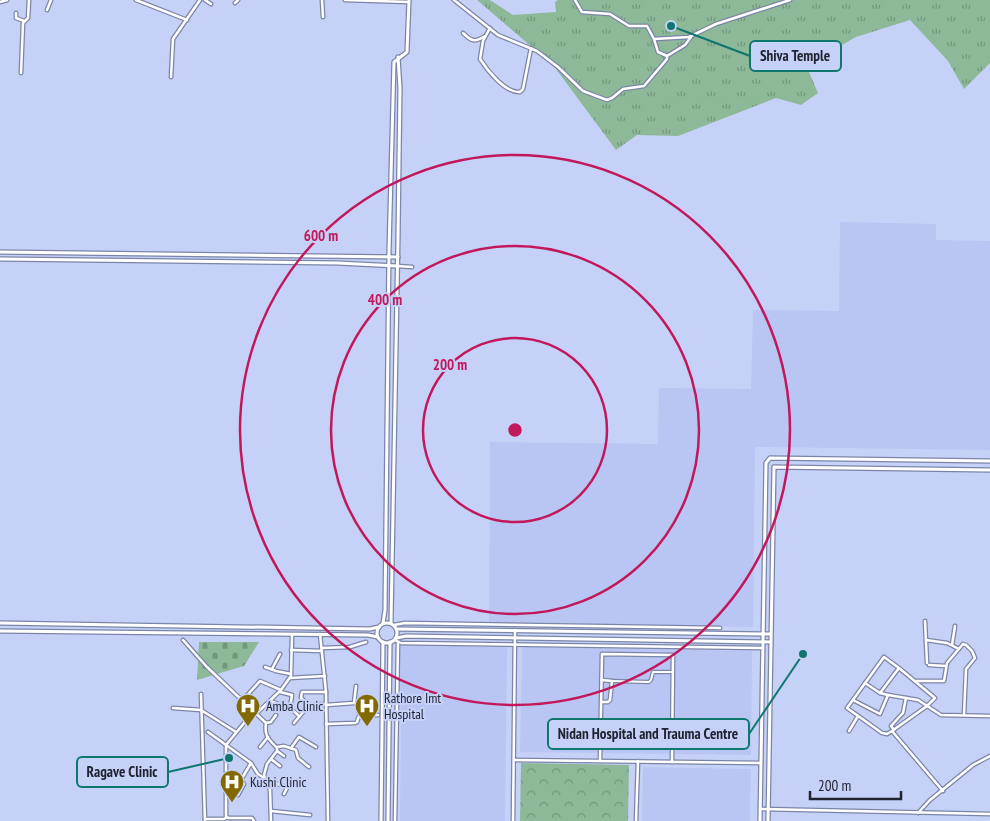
<svg xmlns="http://www.w3.org/2000/svg" width="990" height="821" viewBox="0 0 990 821" font-family="'PT Sans Narrow',sans-serif">
<defs>
<pattern id="grass-tufts" width="24" height="20" patternUnits="userSpaceOnUse" patternTransform="scale(1.25)"><rect width="24" height="20" fill="#8eb999"/><path d="M3 7l-1-3M5 7V3M7 7l1-3M15 17l-1-3M17 17v-4M19 17l1-3" fill="none" stroke="#74967d"/></pattern>
<pattern id="cemetery-stones" width="16" height="16" patternUnits="userSpaceOnUse" patternTransform="scale(1.25)"><rect width="16" height="16" fill="#8eb999"/><path d="M2 7V4a2 2 0 0 1 4 0v3zM10 15v-3a2 2 0 0 1 4 0v3z" fill="#74967d"/></pattern>
<pattern id="park-crowns" width="20" height="18" patternUnits="userSpaceOnUse" patternTransform="scale(1.25)"><rect width="20" height="18" fill="#8eb999"/><path d="M2 6a3 3 0 1 1 6 0M12 15a3 3 0 1 1 6 0" fill="none" stroke="#74967d"/></pattern>
</defs>
<rect width="100%" height="100%" fill="#c6d1f7"/>
<!-- built -->
<g fill="#b9c6f3">
<polygon points="840,222 936,224 936,240 990,241 990,450 755,447 753,627 489,622 490,442 658,444 659,388 751,389 753,310 839,311"/>
<polygon points="399,645 507,647 505,821 400,821 401,722"/>
<polygon points="522,647 752,651 751,755 520,752"/>
<polygon points="643,767 751,769 750,821 642,821"/>
</g>
<!-- grass -->
<polygon fill="url(#grass-tufts)" points="477,0 490,0 513,15 556,12 555,2 558,0 990,0 990,63 964,89 948,61 910,20 856,37 806,65 818,93 801,105 776,98 678,136 637,135 616,150 553,65"/>
<!-- cemetery -->
<polygon fill="url(#cemetery-stones)" points="199,642 259,642 244,666 197,680"/>
<!-- park -->
<polygon fill="url(#park-crowns)" points="521,763 629,765 628,821 520,821"/>
<g fill="none" stroke-linecap="round" stroke-linejoin="round">
<defs>
<polyline id="pedestrian" points="612,681 649,682 651,680 653,672 672,672"/>
<g id="minor">
<polyline points="136,0 187,20"/>
<polyline points="205,0 211,4"/>
<polyline points="322,0 323,17"/>
<polyline points="345,0 409,2"/>
<polyline points="454,0 498,35 537,51 558,67 583,91 607,100 612,98 623,89 644,86 667,59 667,56 658,52 654,39"/>
<polyline points="575,0 582,12 610,14 629,26 647,26 654,39 689,37 716,24 790,0"/>
<polyline points="0,2 7,0"/>
<polyline points="235,3 238,0"/>
<polyline points="47,10 51,0"/>
<polyline points="16,13 16,18 24,21"/>
<path d="M490 28 483 41 480 59C487 70 505 93 520 92L523 89 531 48"/>
<path d="M463 33C471 41 475 43 485 36"/>
<polyline points="667,56 685,45 691,37"/>
<polyline points="21,73 23,23 28,18 29,0"/>
<polyline points="171,77 173,39 200,0"/>
<polyline points="397,266 412,267"/>
<polyline points="925,621 927,663"/>
<polyline points="394,625 405,623 720,628"/>
<polyline points="320,634 326,692 328,821"/>
<path d="M183 640 207 667 266 723C264 737 269 739 277 748V751L267 764 264 775 265 780 270 789 271 821"/>
<polyline points="395,640 401,643 762,648"/>
<polyline points="926,640 947,643 959,649"/>
<polyline points="952,645 955,626"/>
<polyline points="322,648 350,647 366,642"/>
<polyline points="291,650 322,651"/>
<polyline points="929,665 946,666"/>
<polyline points="265,667 276,671 291,674"/>
<polyline points="272,669 280,654"/>
<polyline points="290,678 325,676"/>
<polyline points="916,681 944,681 947,663 963,644 966,645 972,651 975,658 966,669 964,715"/>
<polyline points="865,683 880,693"/>
<polyline points="280,692 292,695 290,708"/>
<polyline points="326,692 302,692 301,698 309,705 326,704"/>
<polyline points="201,694 205,821"/>
<polyline points="888,695 880,693 899,668"/>
<polyline points="853,700 880,714 888,695 918,700 941,715 990,716"/>
<polyline points="242,701 260,681 281,690"/>
<polyline points="270,701 290,708 299,716"/>
<polyline points="602,702 608,702 610,700 612,681 602,680"/>
<polyline points="326,705 354,703 356,686"/>
<polyline points="173,708 201,710 236,732"/>
<polyline points="254,711 226,745 226,816 228,818 252,818 254,821"/>
<polyline points="257,713 281,690 291,676 292,635"/>
<polyline points="266,723 271,722 276,715"/>
<polyline points="294,723 309,705"/>
<polyline points="326,724 355,723 357,722 359,716 378,715"/>
<polyline points="894,730 891,726 903,713 906,698"/>
<polyline points="849,731 858,716"/>
<polyline points="892,731 927,706 935,698 899,668 884,657 847,708 882,733 887,734 892,731 943,791"/>
<polyline points="208,732 251,763 258,774 264,778"/>
<polyline points="260,747 268,737"/>
<polyline points="277,747 284,746 296,750 298,758 309,767"/>
<polyline points="291,748 299,737 316,747"/>
<polyline points="277,751 284,756"/>
<polyline points="271,759 280,766"/>
<polyline points="514,760 761,763"/>
<polyline points="600,761 602,654 673,655 672,762"/>
<polyline points="269,788 275,783 286,787 287,788 284,794"/>
<polyline points="238,795 244,784 241,780 251,763"/>
<polyline points="760,809 990,814"/>
<polyline points="271,811 310,815"/>
<polyline points="918,813 930,800 973,765 990,756"/>
<polyline points="205,819 224,819 227,817"/>
<polyline points="395,821 398,643"/>
<polyline points="513,821 515,630"/>
<polyline points="636,821 638,761"/>
</g>
<g id="tertiary">
<polyline points="0,252 398,257"/>
<polyline points="0,259 338,263 397,266"/>
<circle cx="387" cy="633" r="10"/>
<polyline points="0,623 370,629 379,627"/>
<polyline points="383,623 385,610 389,250 394,62 407,52 409,0"/>
<polyline points="391,623 398,237 400,88 398,57"/>
<polyline points="397,629 770,634"/>
<polyline points="0,631 368,635 378,637"/>
<polyline points="397,638 406,636 770,642"/>
<polyline points="381,821 383,642"/>
<polyline points="388,821 390,642"/>
<polyline points="760,821 766,463 770,458 990,461"/>
<polyline points="768,821 774,467 990,470"/>
</g>
</defs>
<!-- pedestrian casing -->
<use href="#pedestrian" stroke="#7b85a8" stroke-width="4.5"/>
<!-- minor casing -->
<use href="#minor" stroke="#7b85a8" stroke-width="5"/>
<!-- tertiary casing -->
<use href="#tertiary" stroke="#7b85a8" stroke-width="5.5"/>
<!-- pedestrian -->
<use href="#pedestrian" stroke="#fff" stroke-width="2"/>
<!-- minor -->
<use href="#minor" stroke="#fff" stroke-width="2.5"/>
<!-- tertiary -->
<use href="#tertiary" stroke="#fff" stroke-width="3"/>
</g>
<!-- distance rings -->
<g fill="none" stroke="#c2185b" stroke-width="2.5">
<circle cx="515" cy="430" r="92"/>
<circle cx="515" cy="430" r="184"/>
<circle cx="515" cy="430" r="275"/>
</g>
<!-- icons -->
<defs>
<symbol id="hospital-pin" viewBox="-11 -11 22 30"><path d="M0 17L-7.5 6A9.5 9.5 0 1 1 7.5 6Z" fill="#826901" stroke="#c6d1f7"/><path d="M-5-5h3v3.5h4V-5h3V5h-3V1.5h-4V5h-3Z" fill="#fff"/></symbol>
</defs>
<g fill-rule="evenodd">
<use href="#hospital-pin" x="234" y="692" width="28" height="38"/>
<use href="#hospital-pin" x="353" y="692" width="28" height="38"/>
<use href="#hospital-pin" x="218" y="768" width="28" height="38"/>
</g>
<g text-anchor="middle" dominant-baseline="central" stroke-width="4" stroke-linejoin="round" paint-order="stroke">
<!-- poi labels -->
<g font-size="14" fill="#202432" stroke="#c6d1f7" text-anchor="start">
<text x="384" y="698">Rathore Imt<tspan x="384" dy="16">Hospital</tspan></text>
<text x="266" y="706">Amba Clinic</text>
<text x="250" y="782">Kushi Clinic</text>
</g>
</g>
<circle cx="515" cy="430" r="8" fill="#c2185b" stroke="#c6d1f7" stroke-width="2.5"/>
<g font-size="15" text-anchor="middle" font-weight="bold" fill="#c2185b" stroke="#c6d1f7" stroke-width="4" stroke-linejoin="round" paint-order="stroke">
<text x="321" y="241">600 m</text>
<text x="385" y="305">400 m</text>
<text x="450" y="370">200 m</text>
</g>
<!-- callouts -->
<path fill="none" stroke="#0f766e" stroke-width="2" d="M671 26L750 56M803 654L749 734M229 758L168 772"/>
<g fill="#0f766e" stroke="#c6d1f7" stroke-width="2">
<circle cx="671" cy="26" r="5"/>
<circle cx="803" cy="654" r="5"/>
<circle cx="229" cy="758" r="5"/>
</g>
<g fill="#c6d1f7" stroke="#0f766e" stroke-width="2">
<rect x="750" y="41" width="91" height="30" rx="5"/>
<rect x="548" y="719" width="201" height="30" rx="5"/>
<rect x="77" y="757" width="91" height="30" rx="5"/>
</g>
<g font-size="15" text-anchor="middle" font-weight="bold" fill="#202432">
<text x="795" y="61">Shiva Temple</text>
<text x="648" y="739">Nidan Hospital and Trauma Centre</text>
<text x="122" y="777">Ragave Clinic</text>
</g>
<!-- scale -->
<path d="M810 791v8h91v-8" fill="none" stroke="#202432" stroke-width="2.5"/>
<text x="818" y="791" font-size="15" fill="#202432" stroke="#c6d1f7" stroke-width="4" paint-order="stroke">200 m</text>
</svg>
